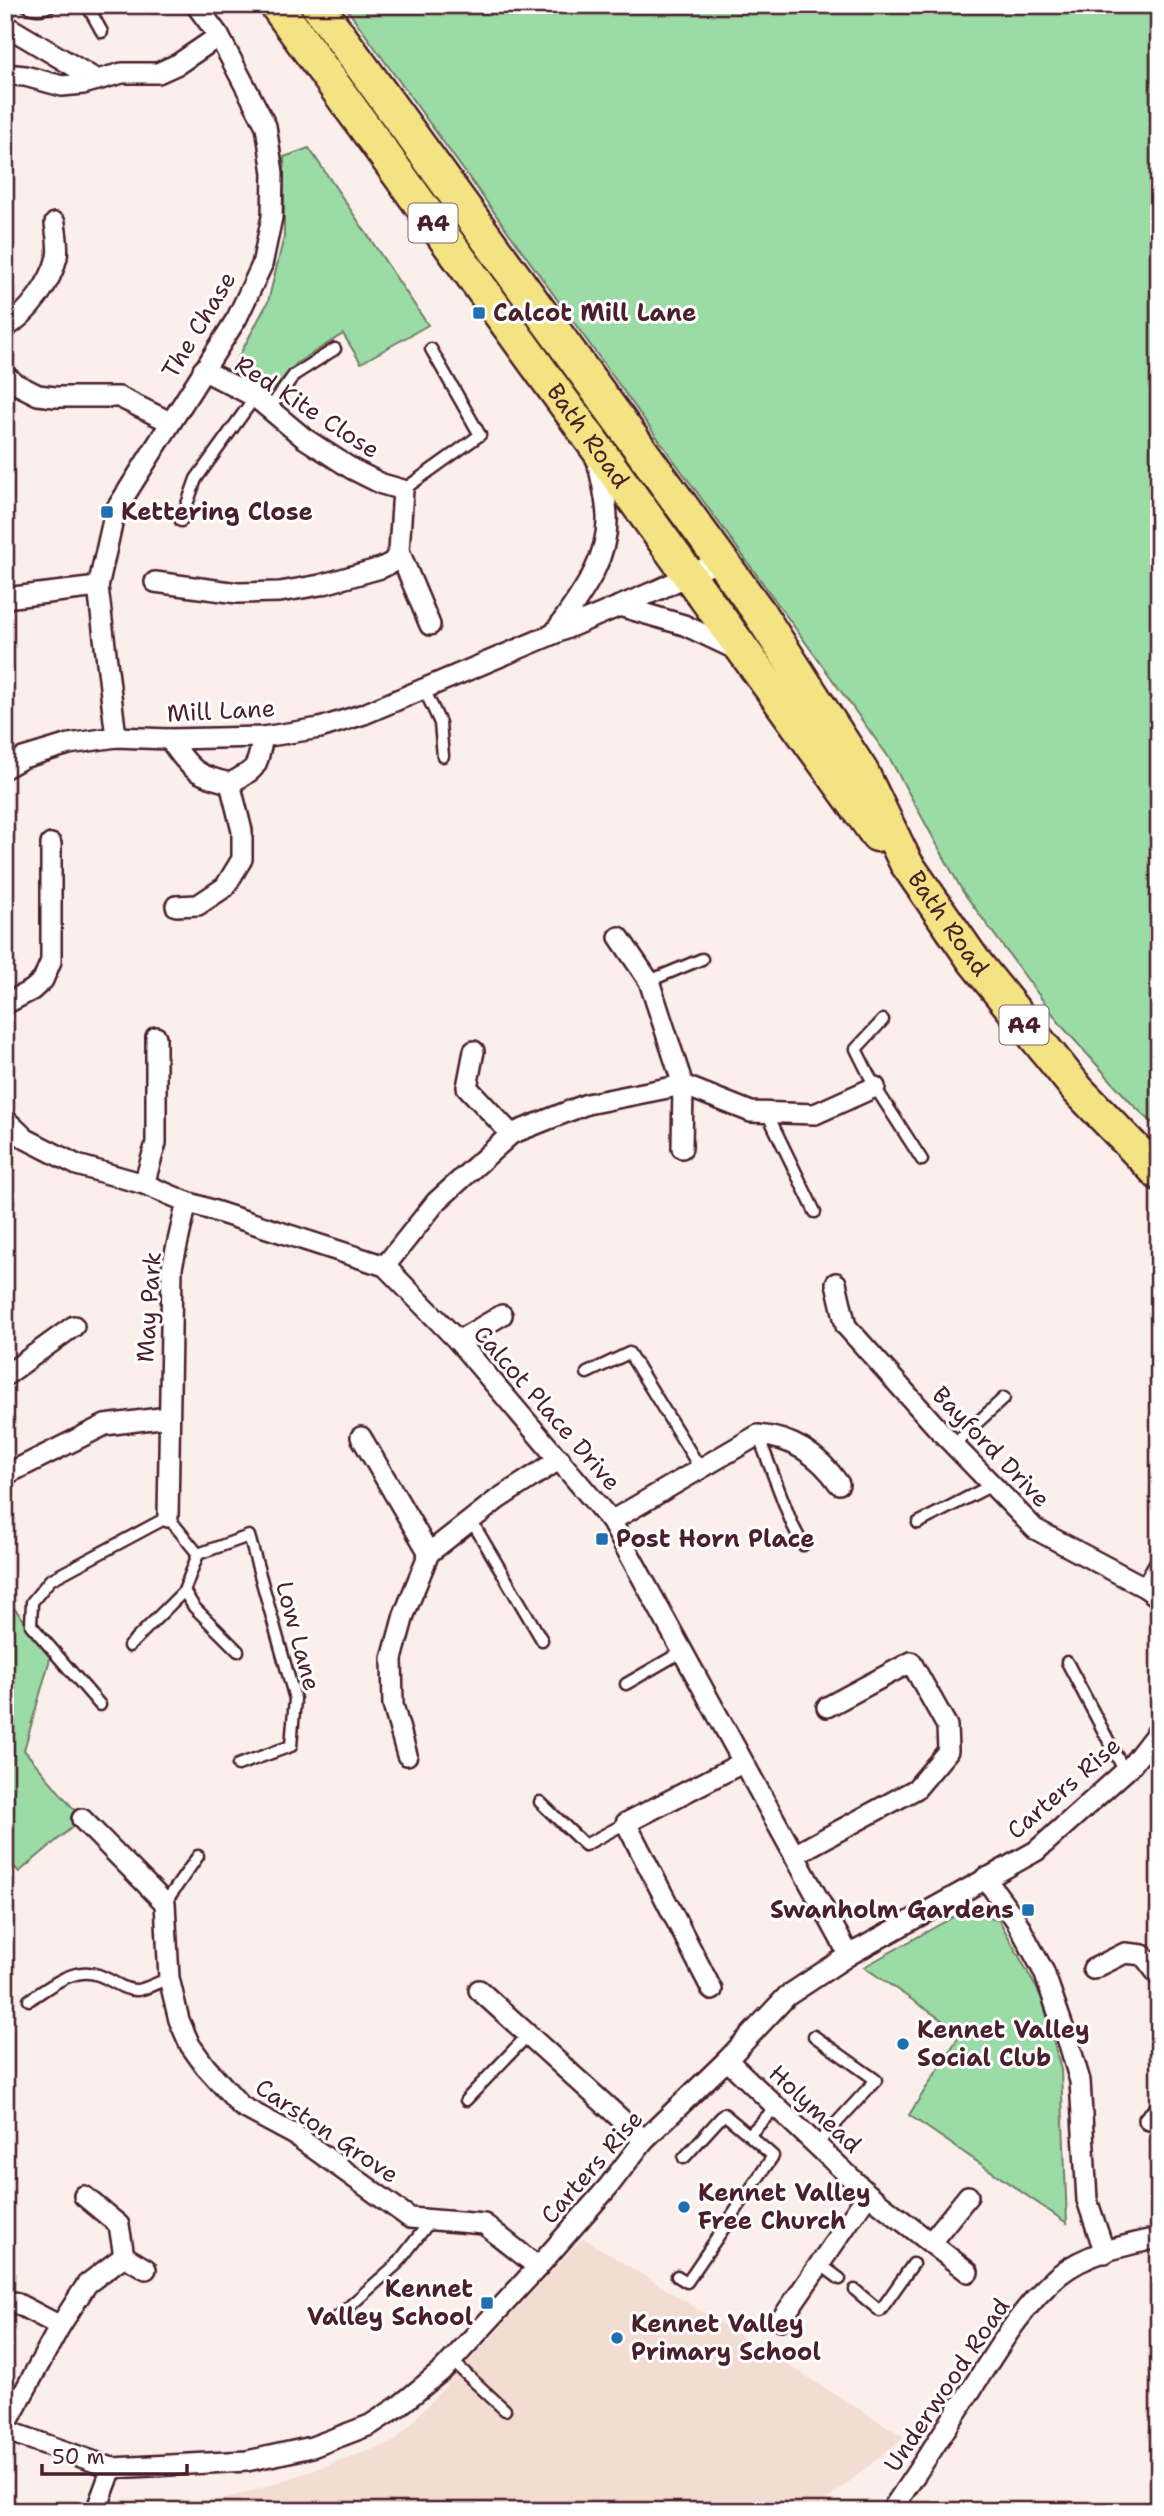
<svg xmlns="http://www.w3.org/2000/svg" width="1164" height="2516" viewBox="0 0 1164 2516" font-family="'Shantell Sans',sans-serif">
<rect width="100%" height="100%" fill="#faefea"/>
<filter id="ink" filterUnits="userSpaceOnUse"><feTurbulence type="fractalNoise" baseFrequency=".0143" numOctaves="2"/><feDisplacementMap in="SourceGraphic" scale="14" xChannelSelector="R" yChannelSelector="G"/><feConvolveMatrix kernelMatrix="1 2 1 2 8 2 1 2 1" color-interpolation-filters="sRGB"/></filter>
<g filter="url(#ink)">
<!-- built -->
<polygon fill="#f3dcd1" points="583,2238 904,2437 813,2511 205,2511 205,2503 253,2491 394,2442"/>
<!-- green -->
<g fill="#9adba6" stroke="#727d68" stroke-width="2">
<polygon points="344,5 1159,5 1159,1129 1133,1105 1061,1025 963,892 890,759"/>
<polygon points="309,148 428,325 361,363 343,334 297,363 268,395 232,369 268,302 284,237 284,157"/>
<polygon points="5,1598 52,1652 24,1750 82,1819 19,1872 5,1856"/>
<polygon points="962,1912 999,1920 1042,1998 1061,2070 1067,2223 909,2115 961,2033 864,1967"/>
</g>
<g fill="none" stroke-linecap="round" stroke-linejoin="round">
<defs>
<g id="lane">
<path d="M26 5C35 11 43 10 52 5"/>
<polyline points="87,5 102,32"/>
<polyline points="270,408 294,375 335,349"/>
<polyline points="403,490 480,435 431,349"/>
<polyline points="181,521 196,479 255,397"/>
<polyline points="424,689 440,723 443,756"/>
<polyline points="649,981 702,959"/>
<polyline points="883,1020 856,1049 875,1087 922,1160"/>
<polyline points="767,1113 815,1212"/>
<polyline points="587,1373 629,1353 700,1468"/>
<polyline points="758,1435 792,1524 803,1545"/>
<polyline points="953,1445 1004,1398"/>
<polyline points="471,1520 542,1640"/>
<polyline points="918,1523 992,1485"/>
<polyline points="198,1554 249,1536 295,1699 291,1746 238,1765"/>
<polyline points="184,1591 194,1607 238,1651"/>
<polyline points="1067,1662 1125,1772"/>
<polyline points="626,1684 683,1651"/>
<polyline points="100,1705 31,1625 32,1602 50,1580 168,1517 198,1554 184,1591 129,1646"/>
<polyline points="540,1802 585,1845 626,1823"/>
<polyline points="165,1903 198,1856"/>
<path d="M29 2000C45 1990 63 1975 82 1973 104 1970 120 1992 138 1990 148 1988 159 1982 169 1978"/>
<polyline points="814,2036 876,2080 817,2144"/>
<polyline points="466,2100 528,2035"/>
<polyline points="684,2158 724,2114 749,2135 777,2106"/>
<polyline points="820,2264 840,2279"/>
<polyline points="677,2276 687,2282 773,2156 749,2135"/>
<polyline points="855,2290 880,2311 913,2264"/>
<polyline points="333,2321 397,2264 431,2220"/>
<polyline points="452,2361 505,2410"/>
</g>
<g id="street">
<polyline points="5,25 97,80"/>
<polyline points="5,74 25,76 62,86 83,84 122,73 158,73 178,64 219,36"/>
<path d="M5 328C28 314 51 283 57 257 59 247 56 233 55 223"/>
<polyline points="5,375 16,384 38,395 55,397 119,397 170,422"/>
<polyline points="399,551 430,625"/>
<polyline points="155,582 238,593 280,592 320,585 381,568 393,562 399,551 403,490 382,484 352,469 304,438 255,397 203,370"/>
<polyline points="5,598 98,587"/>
<polyline points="619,606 684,625 739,651"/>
<path d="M555 632C579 597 609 561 607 516 606 496 601 476 596 457"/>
<polyline points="116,737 98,587 115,511 237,318 262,265 272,217 273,173 266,126 219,36 196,5"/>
<path d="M169 739C191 769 194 775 230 783 259 768 256 768 263 737"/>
<polyline points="5,768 23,758 69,744 116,737 169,739 263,737 320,728 364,714 660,589 721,560"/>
<polyline points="176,906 198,905 225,887 242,859 242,831 230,783"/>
<polyline points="619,937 649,981 683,1085 682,1148"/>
<polyline points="5,1004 32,990 43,980 51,961 51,844"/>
<polyline points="474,1051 467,1087 511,1134"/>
<polyline points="5,1119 26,1139 77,1165 144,1184 187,1202 385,1266 458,1341 611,1521 849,1955"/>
<polyline points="144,1184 156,1143 156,1037"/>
<polyline points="385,1266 436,1202 511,1134 587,1104 683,1085 751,1112 815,1114 875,1087"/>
<polyline points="836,1283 846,1326 940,1431 1035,1529 1146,1588 1159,1598"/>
<polyline points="458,1341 502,1315"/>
<polyline points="5,1376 74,1326"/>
<polyline points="361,1437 429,1553"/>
<polyline points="5,1475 105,1425 168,1417"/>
<polyline points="168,1517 172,1267 187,1202"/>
<path d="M611 1521 758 1435C793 1438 819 1455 839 1484"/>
<polyline points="1146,1588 1159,1565"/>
<polyline points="407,1755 393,1705 392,1659 404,1615 429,1553 498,1499 560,1459"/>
<polyline points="82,1819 165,1903 169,1978 179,2020 190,2045 205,2066 241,2106 295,2135 410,2218 484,2224 538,2267"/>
<polyline points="794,1855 916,1789 948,1751 947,1726 911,1662 827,1707"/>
<polyline points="985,1878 1016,1920 1044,1972 1070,2047 1080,2081 1087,2200 1105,2253"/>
<polyline points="1093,1969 1125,1953 1143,1955 1159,1976"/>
<polyline points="479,1990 644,2140"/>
<polyline points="712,1990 626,1823 742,1763"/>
<polyline points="727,2060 868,2194 968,2272"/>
<polyline points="1149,2120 1159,2111"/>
<polyline points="84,2196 119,2225 124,2256 146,2269"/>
<polyline points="931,2242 968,2196"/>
<polyline points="14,2302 60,2326"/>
<polyline points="781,2320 868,2194"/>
<polyline points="5,2427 60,2326 87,2284 124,2256"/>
<polyline points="5,2430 112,2468 247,2461 312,2447 370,2425 399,2406 444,2369 538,2267 608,2187 644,2140 727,2060 787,1996 849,1955 1036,1851 1131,1766 1159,1730"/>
<polyline points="96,2511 112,2468"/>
<path d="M891 2511C918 2471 945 2430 971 2390 997 2350 1022 2306 1059 2275 1086 2253 1126 2245 1159 2238"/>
</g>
<g id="primary">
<path id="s1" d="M276 5 877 835"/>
<path id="s2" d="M317 5 758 611 862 772 906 863 974 961 1078 1090 1159 1174"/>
</g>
</defs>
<!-- lane casing -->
<use href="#lane" stroke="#4a1f2b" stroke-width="15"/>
<!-- street casing -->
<use href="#street" stroke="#4a1f2b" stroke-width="24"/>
<!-- primary casing -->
<use href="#primary" stroke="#4a1f2b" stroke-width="37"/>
<!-- lane -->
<use href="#lane" stroke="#fff" stroke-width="10"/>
<!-- street -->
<use href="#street" stroke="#fff" stroke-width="19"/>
<!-- primary -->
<use href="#primary" stroke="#f4e382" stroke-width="32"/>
</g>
</g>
<!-- markers -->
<g fill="#1f6fb2" stroke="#fff" stroke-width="2.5">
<rect x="472" y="306" width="14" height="14" rx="3.5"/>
<rect x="100" y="505" width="14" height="14" rx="3.5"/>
<rect x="595" y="1532" width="14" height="14" rx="3.5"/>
<rect x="1021" y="1903" width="14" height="14" rx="3.5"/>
<circle cx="903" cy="2044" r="7"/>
<circle cx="684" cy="2207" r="7"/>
<rect x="480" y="2296" width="14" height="14" rx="3.5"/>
<circle cx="617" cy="2338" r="7"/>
</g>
<g text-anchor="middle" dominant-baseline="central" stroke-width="6" stroke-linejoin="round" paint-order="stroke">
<!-- shield labels -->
<g fill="#fff" stroke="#80626b" stroke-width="2">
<rect x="408.5" y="203.5" width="49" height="39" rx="5"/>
<rect x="999.5" y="1005.5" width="49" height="39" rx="5"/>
</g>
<g font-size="23" font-weight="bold" fill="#4a1f2b">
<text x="433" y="223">A4</text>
<text x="1024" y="1025">A4</text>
</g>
<!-- poi labels -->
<g font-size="24" font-weight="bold" fill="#4a1f2b" stroke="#fff" text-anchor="start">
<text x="493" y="313">Calcot Mill Lane</text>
<text x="121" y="512">Kettering Close</text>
<text x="616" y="1539">Post Horn Place</text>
<text x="1014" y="1910" text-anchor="end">Swanholm Gardens</text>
<text x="917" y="2030">Kennet Valley<tspan x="917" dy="28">Social Club</tspan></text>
<text x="698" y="2193">Kennet Valley<tspan x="698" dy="28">Free Church</tspan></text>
<text x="473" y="2289" text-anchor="end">Kennet<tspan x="473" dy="28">Valley School</tspan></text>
<text x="631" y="2324">Kennet Valley<tspan x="631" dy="28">Primary School</tspan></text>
</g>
<!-- street labels -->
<g font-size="24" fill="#4a1f2b" stroke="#fff">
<text transform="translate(199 325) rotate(-59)">The Chase</text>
<text transform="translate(307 407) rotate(33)">Red Kite Close</text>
<text stroke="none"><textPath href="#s1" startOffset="532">Bath Road</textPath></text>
<text transform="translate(221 711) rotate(-3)">Mill Lane</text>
<text stroke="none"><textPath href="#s2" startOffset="1116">Bath Road</textPath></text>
<text transform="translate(149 1307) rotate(-86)">May Park</text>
<text transform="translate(547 1408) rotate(49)">Calcot Place Drive</text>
<text transform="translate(991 1447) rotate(46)">Bayford Drive</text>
<text transform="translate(298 1636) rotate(75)">Low Lane</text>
<text transform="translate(1064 1788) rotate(-41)">Carters Rise</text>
<text transform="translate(815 2109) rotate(43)">Holymead</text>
<text transform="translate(327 2131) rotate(34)">Carston Grove</text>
<text transform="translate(592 2167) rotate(-49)">Carters Rise</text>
<text transform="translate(947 2385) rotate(-56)">Underwood Road</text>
</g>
</g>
<!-- margin -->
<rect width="1164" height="2516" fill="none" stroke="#fff" stroke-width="28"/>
<rect x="14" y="14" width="1136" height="2488" fill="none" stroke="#4a1f2b" stroke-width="2.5" filter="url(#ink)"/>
<!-- scale -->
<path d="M42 2464v10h145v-10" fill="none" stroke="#4a1f2b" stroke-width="3.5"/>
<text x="52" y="2464" font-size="21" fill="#4a1f2b" stroke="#ffffff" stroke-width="5" paint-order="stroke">50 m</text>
</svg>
